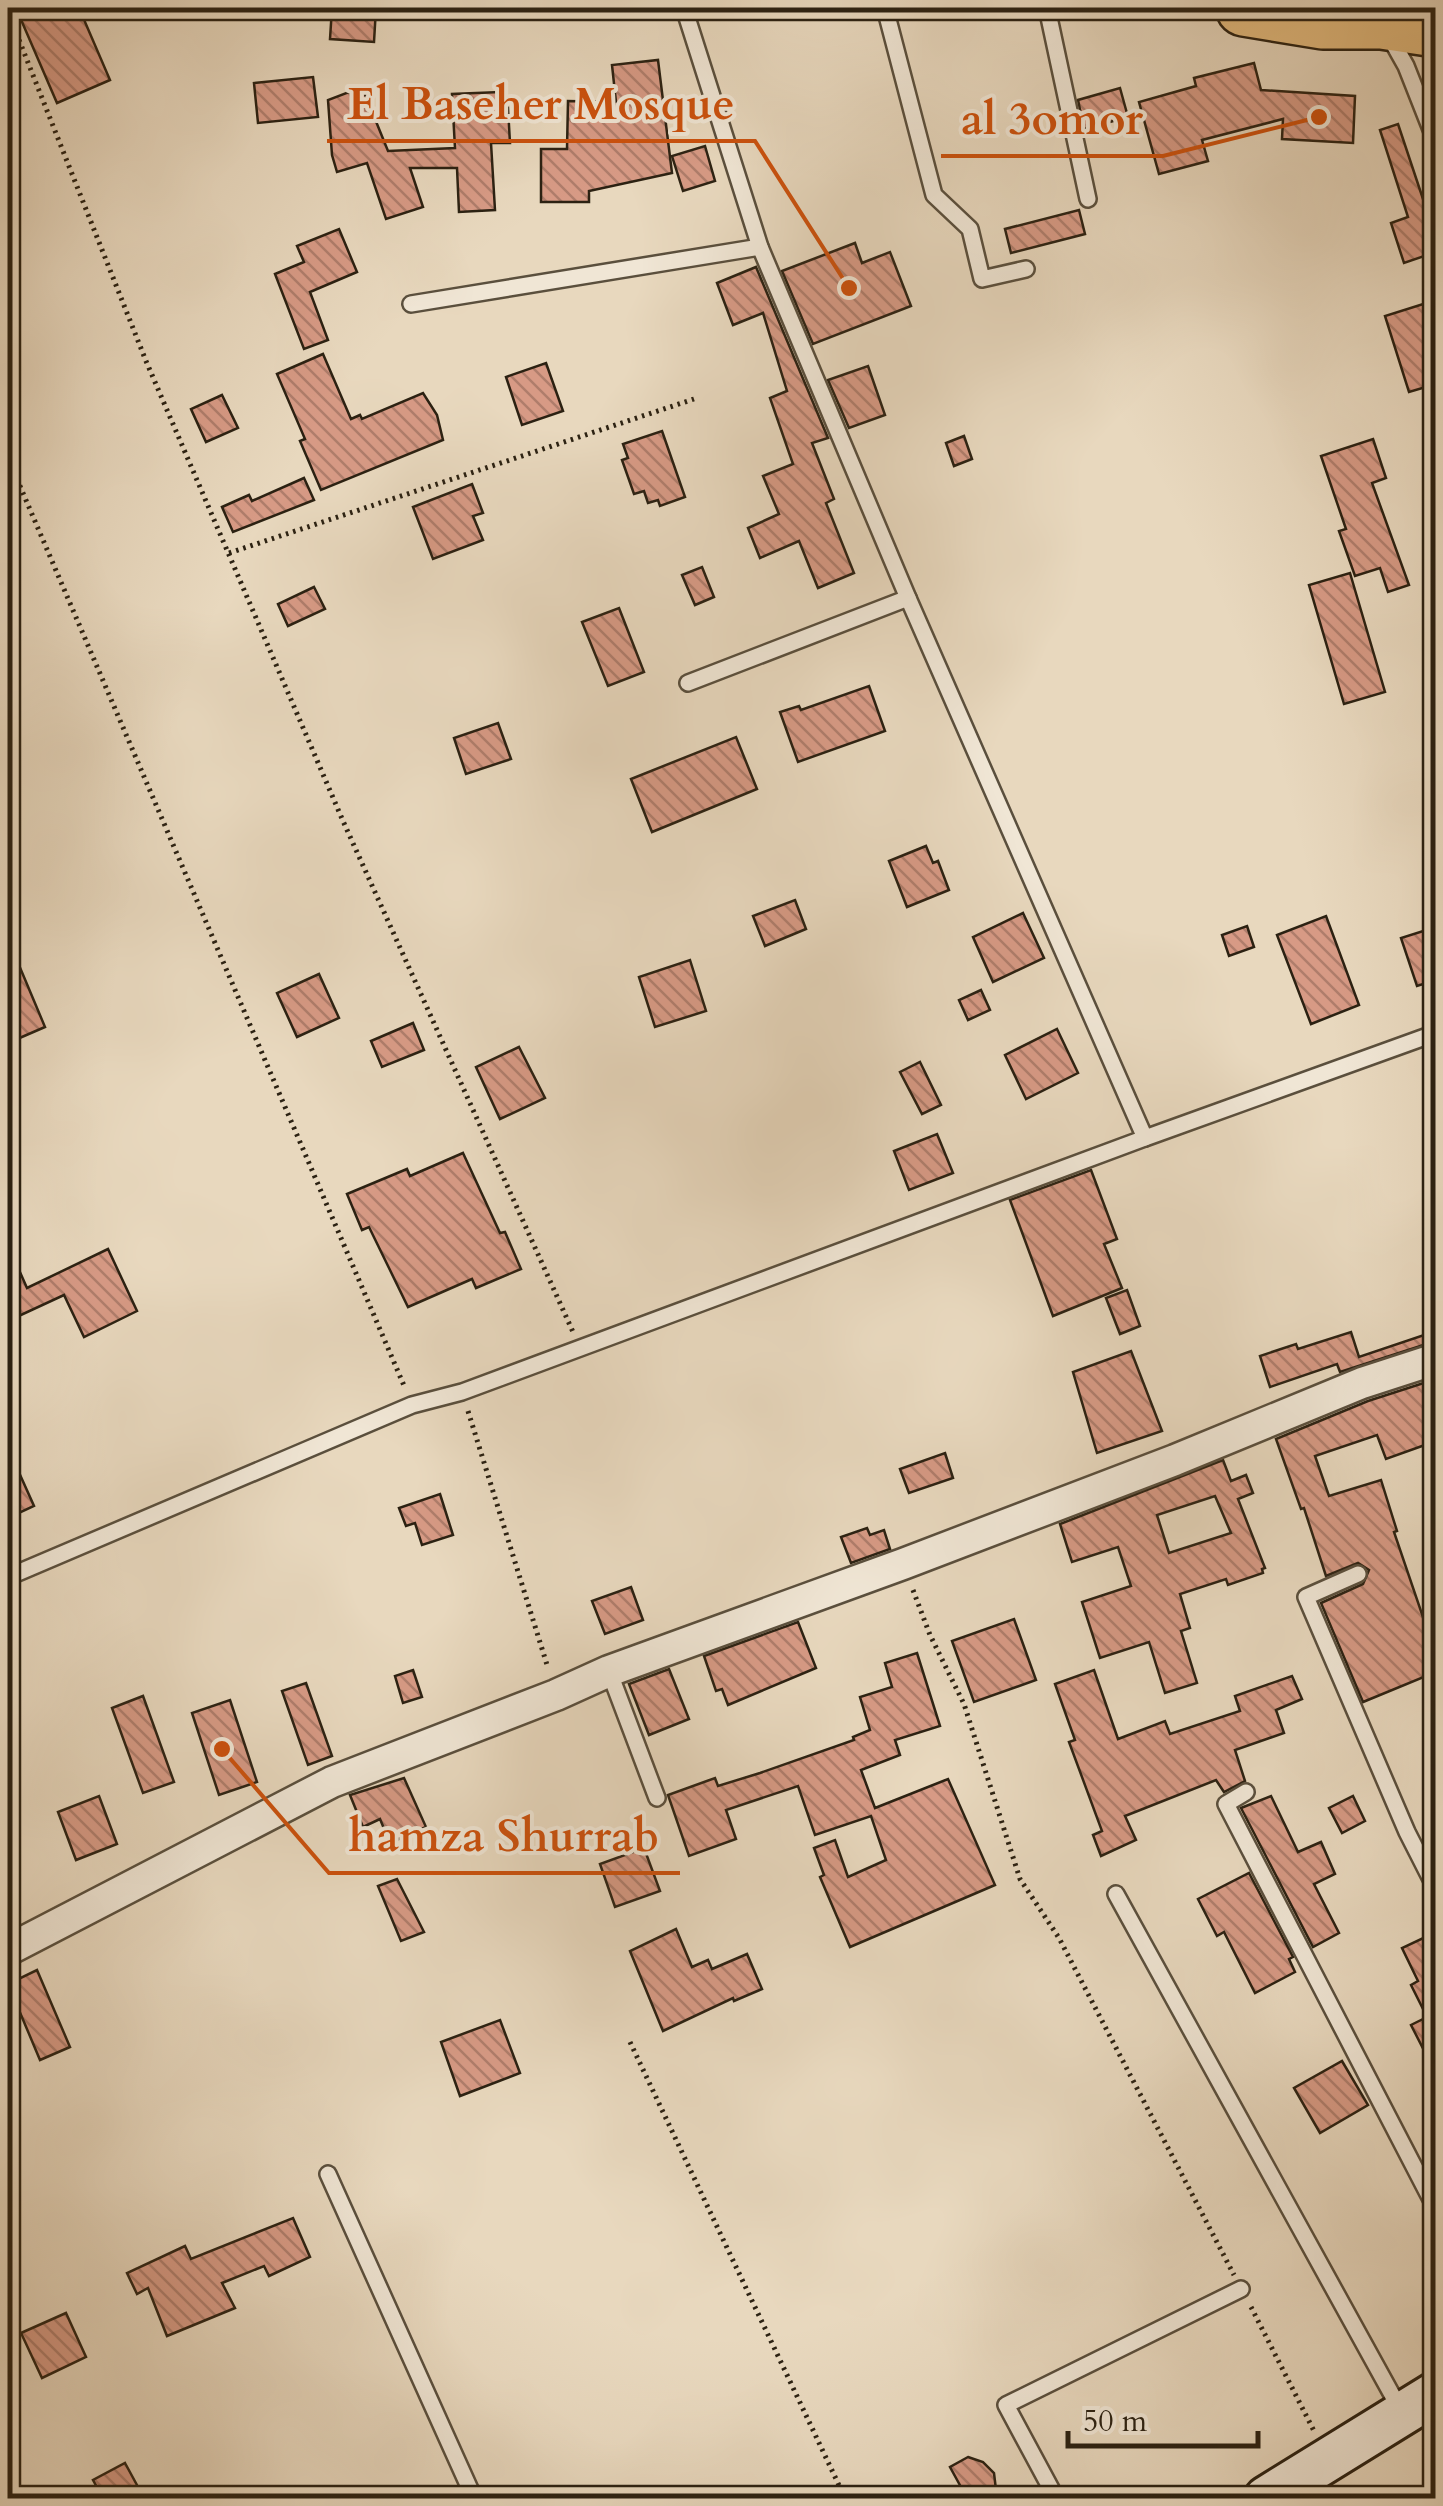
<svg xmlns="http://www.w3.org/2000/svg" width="1443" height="2506" viewBox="0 0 1443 2506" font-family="Cardo,serif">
<defs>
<pattern id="building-back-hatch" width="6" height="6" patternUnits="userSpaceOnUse" patternTransform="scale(2.5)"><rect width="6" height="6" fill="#d79a85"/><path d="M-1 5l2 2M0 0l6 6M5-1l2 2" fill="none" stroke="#af7d6b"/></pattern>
</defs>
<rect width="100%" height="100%" fill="#e8d8be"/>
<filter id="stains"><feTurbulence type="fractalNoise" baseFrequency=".002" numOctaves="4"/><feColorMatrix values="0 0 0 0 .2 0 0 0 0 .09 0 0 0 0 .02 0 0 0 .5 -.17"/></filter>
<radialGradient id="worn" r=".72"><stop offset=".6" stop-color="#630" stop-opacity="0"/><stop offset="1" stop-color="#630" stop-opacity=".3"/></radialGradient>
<!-- building -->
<g fill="url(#building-back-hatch)" stroke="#2b2112" stroke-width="2.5" fill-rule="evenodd">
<polygon points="16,8 79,8 110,80 57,103"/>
<polygon points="332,8 376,8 374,42 330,39"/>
<polygon points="658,60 672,173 589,191 589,202 541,202 541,149 567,149 568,101 616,102 612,65"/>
<polygon points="1254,63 1261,90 1355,96 1353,143 1282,139 1283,119 1202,140 1208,161 1159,174 1139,102 1196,86 1194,78"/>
<polygon points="313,77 318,117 258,123 254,83"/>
<polygon points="362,87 388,151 455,148 452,94 500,92 500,109 508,108 510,143 491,143 495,210 459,212 457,168 410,168 423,207 386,219 367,163 337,172 332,155 328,100"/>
<polygon points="1120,88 1128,117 1084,129 1078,100"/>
<polygon points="1398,124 1436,238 1436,252 1404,263 1391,223 1408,217 1380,130"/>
<polygon points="705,146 715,181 683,191 672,156"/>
<polygon points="1079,210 1085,234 1011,253 1005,229"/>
<polygon points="339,229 357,272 310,292 328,340 304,349 275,274 304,262 297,246"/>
<polygon points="855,243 862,263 890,252 911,306 813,344 782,271"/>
<polygon points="756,267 828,438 812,443 834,499 826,503 854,573 818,588 799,541 760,558 748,528 779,514 763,476 793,464 770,398 787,391 763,313 733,325 717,283"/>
<polygon points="1436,300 1436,384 1409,392 1385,316"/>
<polygon points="323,354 351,419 360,415 362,419 423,393 437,415 443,440 321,490 300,441 305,439 277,374"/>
<polygon points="546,363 563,411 522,425 506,377"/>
<polygon points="868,366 885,415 849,428 828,380"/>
<polygon points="222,395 238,428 206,442 191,409"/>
<polygon points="662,431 685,497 660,506 658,500 648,503 644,491 634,494 622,460 628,458 623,444"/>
<polygon points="964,436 972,459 954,466 946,443"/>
<polygon points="1373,439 1386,478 1372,483 1409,585 1388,592 1380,568 1355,576 1339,531 1346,529 1321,456"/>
<polygon points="304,478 314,500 233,532 222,507 249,495 252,501"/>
<polygon points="472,484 483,513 473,516 483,540 433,559 413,507"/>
<polygon points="702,567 714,597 695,605 682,575"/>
<polygon points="1350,573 1385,692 1344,704 1309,585"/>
<polygon points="314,587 325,609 288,626 278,604"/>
<polygon points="619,608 644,672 608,686 582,622"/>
<polygon points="869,686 885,731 798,762 780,712 799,706 801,710"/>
<polygon points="498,723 511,759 466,774 454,738"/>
<polygon points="736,737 757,789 652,832 631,779"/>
<polygon points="926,846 933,863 938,861 949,890 907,907 889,861"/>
<polygon points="795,900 806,929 765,946 753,916"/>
<polygon points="1023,913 1044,958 993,982 973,937"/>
<polygon points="1326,916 1359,1005 1311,1024 1277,935"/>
<polygon points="1247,926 1254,947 1229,956 1222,935"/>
<polygon points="1436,927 1436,980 1417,986 1401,938"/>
<polygon points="8,939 45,1027 8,1043"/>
<polygon points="690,960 706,1011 655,1027 639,977"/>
<polygon points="319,974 339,1018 297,1037 277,993"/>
<polygon points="981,990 990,1010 968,1020 959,1000"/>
<polygon points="413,1023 424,1050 382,1067 371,1041"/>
<polygon points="1057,1029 1078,1073 1026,1099 1005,1055"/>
<polygon points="519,1047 545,1098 500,1119 476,1067"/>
<polygon points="920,1062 941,1105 922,1114 900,1072"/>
<polygon points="937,1134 953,1173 909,1190 894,1151"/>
<polygon points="463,1153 500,1233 505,1232 521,1269 476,1288 472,1279 408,1307 369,1227 362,1230 347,1194 407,1169 410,1176"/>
<polygon points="1091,1170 1117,1239 1104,1244 1122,1288 1053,1316 1010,1200"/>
<polygon points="8,1245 27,1288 108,1249 137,1311 84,1337 64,1295 8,1321"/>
<polygon points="1127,1290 1140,1326 1120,1334 1106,1298"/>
<polygon points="1436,1331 1436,1341 1340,1372 1337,1364 1270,1387 1260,1356 1296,1344 1298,1349 1351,1332 1359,1357"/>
<polygon points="1131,1351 1162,1431 1097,1453 1073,1372"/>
<polygon points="1436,1379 1436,1441 1386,1459 1377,1435 1315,1456 1329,1496 1381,1480 1397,1531 1394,1532 1426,1626 1429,1625 1436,1643 1436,1672 1363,1702 1321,1603 1363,1584 1369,1570 1358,1563 1326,1576 1304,1508 1301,1509 1276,1439 1368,1401"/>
<polygon points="8,1448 34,1506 8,1518"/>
<polygon points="945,1453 953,1478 909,1493 900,1469"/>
<path d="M1223 1460 1231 1481 1246 1475 1253 1493 1238 1499 1265 1568 1262 1569 1263 1573 1228 1585 1226 1579 1180 1594 1190 1628 1181 1631 1197 1683 1165 1693 1149 1642 1100 1658 1082 1602 1131 1586 1118 1547 1072 1562 1060 1524ZM1215 1496 1231 1533 1169 1553 1157 1515Z"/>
<polygon points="440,1494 453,1535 422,1545 415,1523 406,1526 399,1508"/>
<polygon points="867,1528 870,1535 884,1530 890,1549 851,1563 841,1537"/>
<polygon points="631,1587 643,1620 605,1634 592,1601"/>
<polygon points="1014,1619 1036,1680 974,1702 952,1641"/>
<polygon points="798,1622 816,1668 728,1705 722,1689 716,1691 704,1656"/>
<polygon points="917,1653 940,1726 895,1740 900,1755 861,1770 875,1808 948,1779 995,1885 850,1947 820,1877 824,1875 814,1848 835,1840 848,1877 886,1860 871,1816 815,1835 798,1786 726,1810 736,1839 689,1856 668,1795 715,1778 718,1786 760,1773 854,1740 853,1737 870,1730 860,1697 892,1687 885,1663"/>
<polygon points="669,1669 689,1719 649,1735 629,1684"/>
<polygon points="413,1670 422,1697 403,1703 395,1676"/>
<polygon points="1094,1670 1118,1739 1165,1721 1170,1734 1240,1711 1235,1696 1292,1676 1302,1699 1276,1710 1284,1733 1235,1750 1245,1781 1224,1792 1216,1780 1125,1816 1136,1840 1101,1856 1093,1835 1102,1831 1069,1742 1075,1740 1055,1684"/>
<polygon points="306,1683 332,1756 308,1765 282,1691"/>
<polygon points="143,1696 174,1782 143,1793 112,1708"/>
<polygon points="230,1700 257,1782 219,1795 192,1713"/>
<polygon points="404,1778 426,1827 390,1843 380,1819 363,1827 350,1795"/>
<polygon points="99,1796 117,1844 76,1860 58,1812"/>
<polygon points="1271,1796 1298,1852 1321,1842 1335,1874 1314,1884 1339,1933 1313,1947 1241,1808"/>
<polygon points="1353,1796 1365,1821 1342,1833 1329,1808"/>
<polygon points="644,1848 660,1891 615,1907 600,1864"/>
<polygon points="1249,1873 1293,1957 1289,1959 1295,1972 1255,1993 1224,1932 1217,1936 1198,1899"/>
<polygon points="397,1879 424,1932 401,1941 378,1886"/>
<polygon points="676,1929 692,1967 708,1960 712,1969 747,1954 762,1989 734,2001 733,1998 663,2031 630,1951"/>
<polygon points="1436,1932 1436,2074 1411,2025 1427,2017 1411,1985 1418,1981 1402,1948"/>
<polygon points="37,1970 70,2047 40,2060 8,1984"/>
<polygon points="500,2020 520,2073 460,2096 441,2042"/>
<polygon points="1342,2061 1368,2105 1320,2133 1294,2088"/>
<polygon points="293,2218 310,2257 269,2276 264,2266 222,2283 235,2308 167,2336 148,2288 137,2294 127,2273 185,2246 191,2259"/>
<polygon points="66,2313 86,2357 42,2378 21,2333"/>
<polygon points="968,2457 983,2462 994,2473 997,2498 967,2498 950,2467"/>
<polygon points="125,2463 144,2498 103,2498 93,2480"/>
</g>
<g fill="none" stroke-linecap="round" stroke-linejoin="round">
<defs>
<g id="lane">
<polyline points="885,8 934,195 970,229 982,279 1026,269"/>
<polyline points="1047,8 1088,199"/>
<polyline points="1388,34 1406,66 1436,142"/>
<polyline points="411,304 760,247"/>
<polyline points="688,683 908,598"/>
<polyline points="1145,1138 1436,1033"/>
<polyline points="1358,1574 1306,1597 1407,1832 1436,1889"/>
<polyline points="8,1577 412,1405 462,1392 1145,1138 908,598 760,247 684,8"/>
<polyline points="609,1671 657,1798"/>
<polyline points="1246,1792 1226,1804 1436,2209"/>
<polyline points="1116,1894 1401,2411"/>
<polyline points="328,2174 474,2498"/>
<polyline points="1056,2498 1006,2405 1241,2289"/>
</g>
<polyline id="street" points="8,1950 332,1782 556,1695 609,1671 903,1564 1175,1460 1362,1383 1436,1359"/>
<polyline id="secondary" points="1266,2498 1436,2393"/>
<polyline id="highway" points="1244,8 1323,21 1382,21 1436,29"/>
</defs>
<!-- lane casing -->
<use href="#lane" stroke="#5a4f3d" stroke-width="20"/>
<!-- street casing -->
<use href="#street" stroke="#5a4f3d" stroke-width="35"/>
<!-- secondary casing -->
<use href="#secondary" stroke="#2b2112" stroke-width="48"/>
<!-- highway casing -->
<use href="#highway" stroke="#2b2112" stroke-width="60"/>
<!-- path -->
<g stroke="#2b2112" stroke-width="5" stroke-dasharray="2.5 5" stroke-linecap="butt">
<polyline points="8,12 146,361 343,821 573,1332"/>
<polyline points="8,458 405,1388"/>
<polyline points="229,553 694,399"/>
<polyline points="468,1411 548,1668"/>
<polyline points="913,1590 930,1635 964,1704 1020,1879 1059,1938 1234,2275"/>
<polyline points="630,2042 845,2498"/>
<polyline points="1251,2307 1314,2431"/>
</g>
<!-- lane -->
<use href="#lane" stroke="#f0e6d5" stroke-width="15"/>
<!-- street -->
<use href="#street" stroke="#f0e6d5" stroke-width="30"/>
<!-- secondary -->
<use href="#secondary" stroke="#f0e6d5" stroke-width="42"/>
<!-- highway -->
<use href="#highway" stroke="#e4bc7f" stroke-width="55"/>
</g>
<!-- callouts -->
<path fill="none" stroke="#cc510d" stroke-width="4" d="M849 288L755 141H327M1319 117L1163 156H941M222 1749L329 1873H680"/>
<g fill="#cc510d" stroke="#f0e6d5" stroke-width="4">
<circle cx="849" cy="288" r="10"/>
<circle cx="1319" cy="117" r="10"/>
<circle cx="222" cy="1749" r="10"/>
</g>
<g font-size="45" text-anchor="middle" font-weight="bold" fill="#cc510d" stroke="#f0e6d5" stroke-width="8" stroke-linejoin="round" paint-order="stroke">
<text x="541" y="119">El Baseher Mosque</text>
<text x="1052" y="134">al 3omor</text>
<text x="504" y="1851">hamza Shurrab</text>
</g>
<!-- margin -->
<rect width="1443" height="2506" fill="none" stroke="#e8d8be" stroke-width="40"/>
<rect x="10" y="10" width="1423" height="2486" fill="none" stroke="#2b2112" stroke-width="5"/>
<rect x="20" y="20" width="1403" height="2466" fill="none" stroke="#2b2112" stroke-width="2.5"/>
<!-- scale -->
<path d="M1068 2431v15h190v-15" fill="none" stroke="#2b2112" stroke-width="5"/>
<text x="1083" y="2431" font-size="30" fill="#2b2112" stroke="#f0e6d5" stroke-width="8" paint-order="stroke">50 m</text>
<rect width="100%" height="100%" filter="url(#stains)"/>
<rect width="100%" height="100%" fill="url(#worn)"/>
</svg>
